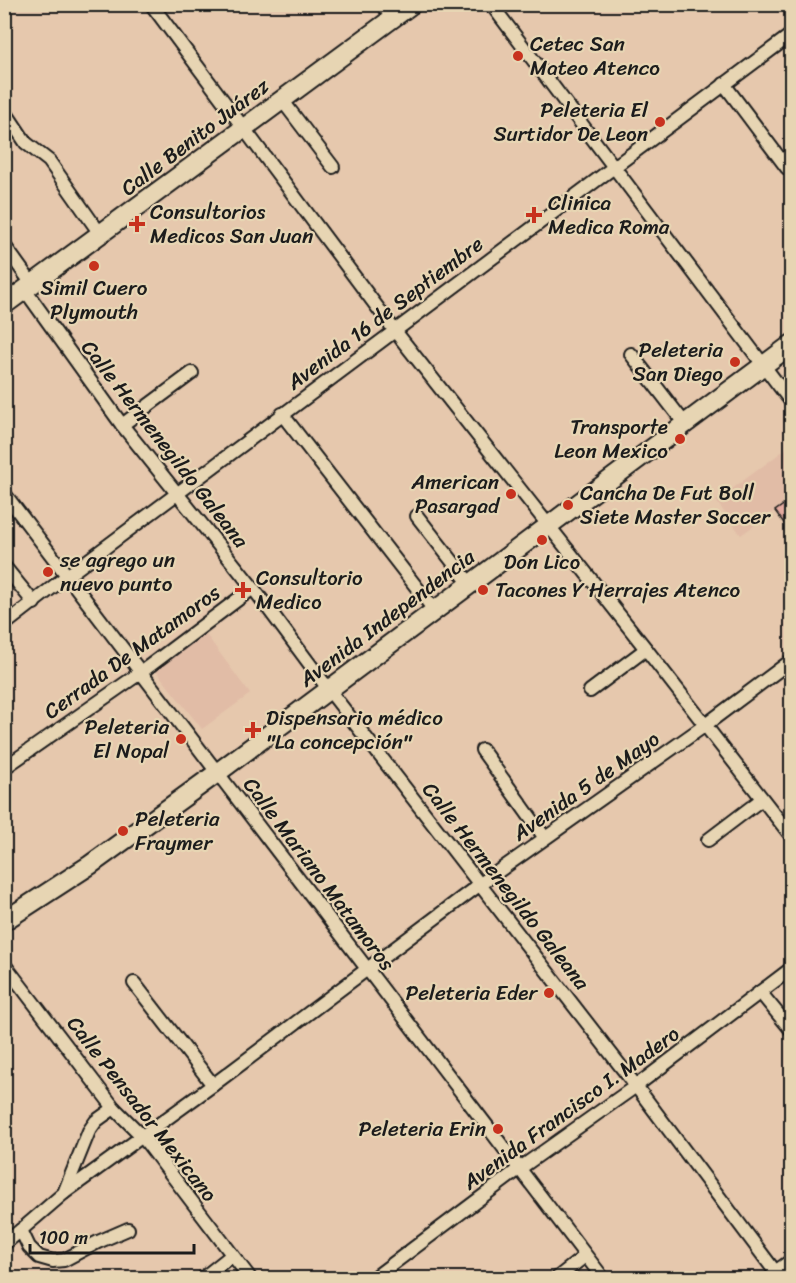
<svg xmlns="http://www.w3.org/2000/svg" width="796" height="1283" viewBox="0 0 796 1283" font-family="Sriracha,sans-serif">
<rect width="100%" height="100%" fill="#e6c8ad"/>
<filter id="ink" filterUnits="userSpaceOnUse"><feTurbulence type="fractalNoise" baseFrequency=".0167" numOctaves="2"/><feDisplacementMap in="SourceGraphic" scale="12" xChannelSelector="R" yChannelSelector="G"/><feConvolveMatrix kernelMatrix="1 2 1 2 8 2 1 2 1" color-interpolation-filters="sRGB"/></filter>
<g filter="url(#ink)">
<!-- built -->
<g fill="#e1bca6">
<polygon points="791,445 791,499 741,535 716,501"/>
<polygon points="202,629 250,694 202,729 152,666"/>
</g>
<!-- building -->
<polygon fill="#e4aa9f" stroke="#1c1c1c" stroke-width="1.5" points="792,499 792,534 775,511"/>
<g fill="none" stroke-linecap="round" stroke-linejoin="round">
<defs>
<g id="minor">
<polyline points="151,4 395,331 646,649 792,837"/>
<polyline points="382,4 393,19"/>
<polyline points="491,4 792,403"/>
<polyline points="724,84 787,168"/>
<polyline points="282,100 333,167"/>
<polyline points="4,110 26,143 49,161 101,235"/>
<polyline points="4,245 32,284"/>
<polyline points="25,290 122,425 253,588 329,690 636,1086 780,1278"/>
<polyline points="631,354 685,424"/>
<polyline points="282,414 435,611"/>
<polyline points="122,425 192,373"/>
<polyline points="4,493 603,1278"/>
<polyline points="417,516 470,584"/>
<polyline points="4,566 34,603"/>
<polyline points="4,625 67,576 792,34"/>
<polyline points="590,691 646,649"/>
<polyline points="482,750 545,838"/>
<polyline points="4,768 140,673 253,588"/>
<polyline points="708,840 762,799"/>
<polyline points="4,964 114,1108 142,1136 250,1278"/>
<polyline points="134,983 213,1085"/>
<polyline points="760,992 792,1031"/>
<polyline points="64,1193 213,1085 479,885 704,726 792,660"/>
<polyline points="21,1230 64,1193 89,1131 96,1121 114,1108"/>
<polyline points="4,1244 21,1230 29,1247 39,1257 53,1261 64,1260 98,1242 128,1229"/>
<polyline points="775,1272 792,1260"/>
<polyline points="203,1278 232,1255"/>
<polyline points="374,1278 519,1169 636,1086 792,968"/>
<polyline points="557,1278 585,1256"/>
</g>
<g id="secondary">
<polyline points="4,305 412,4"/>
<polyline points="4,921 90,865 217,773 792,344"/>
</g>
</defs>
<!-- minor casing -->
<use href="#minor" stroke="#1c1c1c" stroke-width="16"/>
<!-- secondary casing -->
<use href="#secondary" stroke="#1c1c1c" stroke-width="22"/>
<!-- minor -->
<use href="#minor" stroke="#e7d5b3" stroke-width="12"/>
<!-- secondary -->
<use href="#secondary" stroke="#e7d5b3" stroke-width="18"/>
</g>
</g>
<!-- markers -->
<g fill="#c8321e" stroke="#e7d5b3" stroke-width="2">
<circle cx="518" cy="56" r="6"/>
<circle cx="660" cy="122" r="6"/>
<path d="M531 206h6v6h6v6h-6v6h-6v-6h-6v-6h6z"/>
<path d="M134 215h6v6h6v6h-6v6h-6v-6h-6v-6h6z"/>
<circle cx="94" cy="266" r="6"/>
<circle cx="735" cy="362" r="6"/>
<circle cx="680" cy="439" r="6"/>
<circle cx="511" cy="494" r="6"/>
<circle cx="568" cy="505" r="6"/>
<circle cx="542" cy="540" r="6"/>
<circle cx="48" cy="572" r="6"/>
<path d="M240 581h6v6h6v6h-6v6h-6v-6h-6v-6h6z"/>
<circle cx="483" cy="590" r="6"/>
<path d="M250 721h6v6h6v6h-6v6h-6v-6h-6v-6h6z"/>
<circle cx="181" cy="739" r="6"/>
<circle cx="123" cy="831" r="6"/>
<circle cx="549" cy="993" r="6"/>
<circle cx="498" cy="1129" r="6"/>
</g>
<g text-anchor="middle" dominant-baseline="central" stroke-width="4.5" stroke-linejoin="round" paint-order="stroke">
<!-- poi labels -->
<g font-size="21" fill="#1c1c1c" stroke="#e7d5b3" text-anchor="start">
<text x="530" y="44">Cetec San<tspan x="530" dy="24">Mateo Atenco</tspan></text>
<text x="648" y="110" text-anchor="end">Peleteria El<tspan x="648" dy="24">Surtidor De Leon</tspan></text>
<text x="548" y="203">Clinica<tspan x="548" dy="24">Medica Roma</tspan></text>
<text x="150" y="212">Consultorios<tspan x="150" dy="24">Medicos San Juan</tspan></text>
<text x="94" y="288" text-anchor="middle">Simil Cuero<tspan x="94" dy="24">Plymouth</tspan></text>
<text x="723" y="350" text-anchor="end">Peleteria<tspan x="723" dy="24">San Diego</tspan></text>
<text x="668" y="427" text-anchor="end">Transporte<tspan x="668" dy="24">Leon Mexico</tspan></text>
<text x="499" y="482" text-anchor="end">American<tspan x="499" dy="24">Pasargad</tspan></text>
<text x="580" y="493">Cancha De Fut Boll<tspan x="580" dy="24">Siete Master Soccer</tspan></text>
<text x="60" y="560">se agrego un<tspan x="60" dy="24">nuevo punto</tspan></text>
<text x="542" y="562" text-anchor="middle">Don Lico</text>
<text x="256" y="578">Consultorio<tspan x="256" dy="24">Medico</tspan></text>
<text x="495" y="590">Tacones Y Herrajes Atenco</text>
<text x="266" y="718">Dispensario médico<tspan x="266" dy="24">"La concepción"</tspan></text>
<text x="169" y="727" text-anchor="end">Peleteria<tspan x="169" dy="24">El Nopal</tspan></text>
<text x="135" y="819">Peleteria<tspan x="135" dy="24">Fraymer</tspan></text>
<text x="537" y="993" text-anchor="end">Peleteria Eder</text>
<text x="486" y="1129" text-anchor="end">Peleteria Erin</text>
</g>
<!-- street labels -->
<g font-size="21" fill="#1c1c1c" stroke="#e7d5b3">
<text transform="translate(195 137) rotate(-37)">Calle Benito Juárez</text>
<text transform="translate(385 313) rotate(-37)">Avenida 16 de Septiembre</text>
<text transform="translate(165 444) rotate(52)">Calle Hermenegildo Galeana</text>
<text transform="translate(387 618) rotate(-37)">Avenida Independencia</text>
<text transform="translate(132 652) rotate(-36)">Cerrada De Matamoros</text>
<text transform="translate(586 786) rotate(-35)">Avenida 5 de Mayo</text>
<text transform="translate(319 874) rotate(53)">Calle Mariano Matamoros</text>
<text transform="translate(506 886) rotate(52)">Calle Hermenegildo Galeana</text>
<text transform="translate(571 1108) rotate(-36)">Avenida Francisco I. Madero</text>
<text transform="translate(142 1109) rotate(52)">Calle Pensador Mexicano</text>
</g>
</g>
<!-- margin -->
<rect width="796" height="1283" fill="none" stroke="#e7d5b3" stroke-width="24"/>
<rect x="12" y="12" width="772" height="1259" fill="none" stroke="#1c1c1c" stroke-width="2" filter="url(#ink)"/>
<!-- scale -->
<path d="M30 1244v9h164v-9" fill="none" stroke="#1c1c1c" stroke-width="3"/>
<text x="39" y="1244" font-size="18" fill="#1c1c1c" stroke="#e7d5b3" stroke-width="4.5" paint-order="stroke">100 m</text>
</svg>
